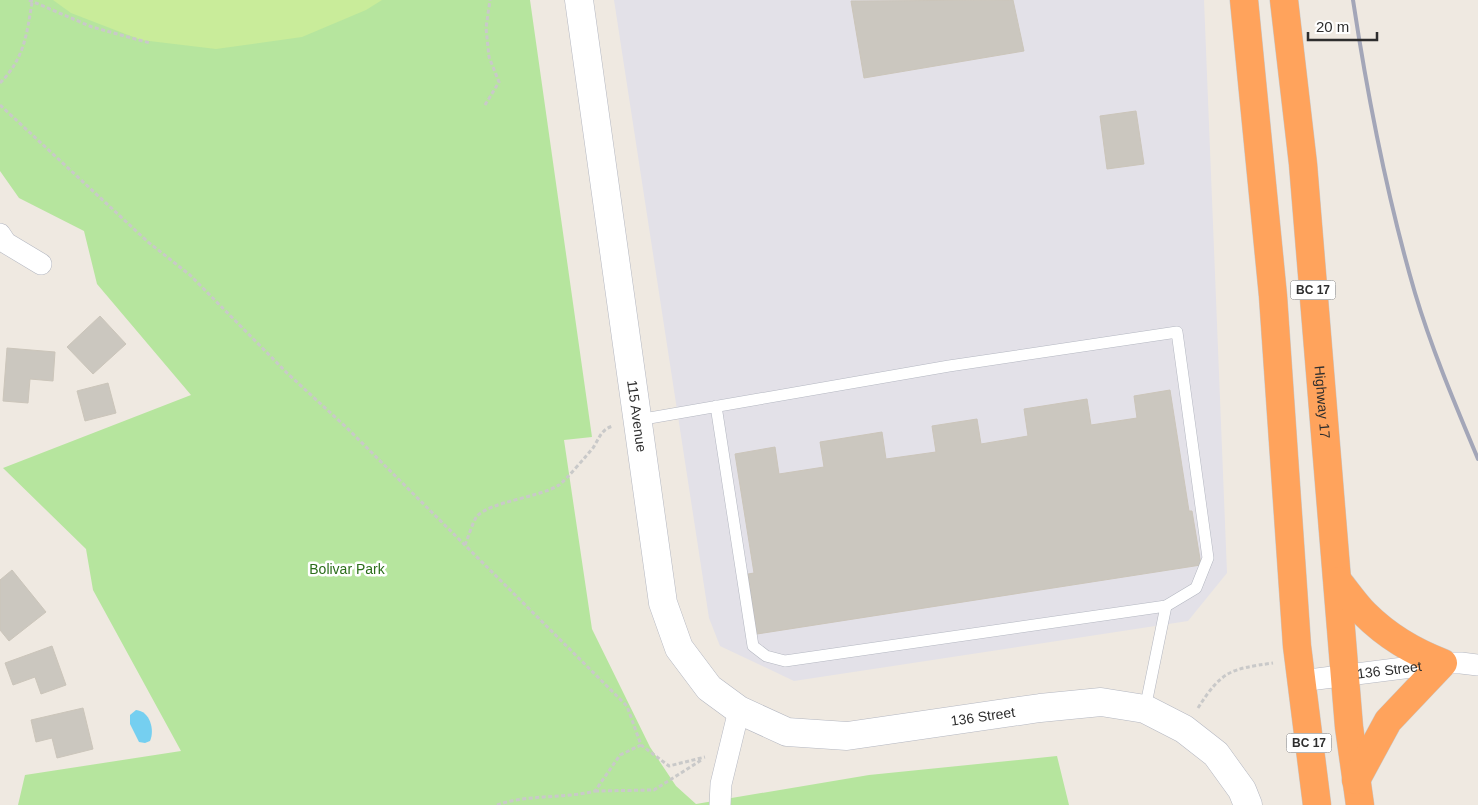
<svg xmlns="http://www.w3.org/2000/svg" width="1478" height="805" viewBox="0 0 1478 805" font-family="Helvetica,sans-serif">
<rect width="100%" height="100%" fill="#efe9e1"/>
<!-- industrial -->
<polygon fill="#e3e1e8" points="614,0 1204,0 1227,573 1188,621 794,681 720,646 709,618"/>
<!-- green -->
<polygon fill="#b6e59e" points="0,0 530,0 592,437 564,440 592,629 650,747 676,786 696,804 869,775 1057,756 1069,805 18,805 25,775 181,751 93,590 86,549 3,468 191,395 97,284 84,231 19,198 0,171"/>
<!-- pitch -->
<polygon fill="#c9ec9a" points="53,0 382,0 366,10 302,37 216,49 141,40 71,13"/>
<!-- water -->
<path fill="#75cff0" d="M136 710C150 711 155 730 150 741L145 743 139 742 130 724V715Z"/>
<!-- building -->
<g fill="#cbc7bf" stroke="#cbc5ba">
<polygon points="1013,0 1024,51 864,78 851,1"/>
<polygon points="1136,111 1144,164 1107,169 1100,116"/>
<polygon points="100,316 126,344 93,374 67,347"/>
<polygon points="7,348 55,352 53,381 30,379 28,403 3,401"/>
<polygon points="108,383 116,413 85,421 77,391"/>
<polygon points="1170,390 1189,511 1192,511 1201,565 757,634 748,574 754,573 735,454 775,447 779,474 824,467 820,442 882,432 886,459 936,452 932,426 977,419 981,444 1028,436 1024,409 1087,399 1091,425 1137,418 1134,396"/>
<polygon points="12,570 46,612 9,641 0,630 0,580"/>
<polygon points="52,646 66,685 41,694 35,677 13,685 5,663"/>
<polygon points="83,708 93,749 57,758 52,738 36,742 31,720"/>
</g>
<g fill="none" stroke-linecap="round" stroke-linejoin="round">
<defs>
<g id="lane">
<polyline points="638,420 949,366 1177,332 1208,558 1196,588 1166,606 785,661 766,656 753,646 716,406"/>
<polyline points="1145,709 1166,606"/>
</g>
<g id="street">
<polyline points="0,234 6,243 41,264"/>
<path id="s1" d="M1301 681 1443 663H1461L1478 665"/>
<polyline points="720,805 721,784 739,710"/>
</g>
<g id="secondary">
<path id="s2" d="M579 0 663 603 679 648 709 688 739 710 787 732 847 736 1040 708 1101 702 1145 709 1184 729 1216 754 1242 790 1248 805"/>
</g>
<g id="highway">
<polyline points="1244,0 1273,296 1297,646 1317,805"/>
<path id="s3" d="M1284 0 1303 164 1349 727 1360 805"/>
<path d="M1338 581C1347 592 1355 604 1365 614 1387 636 1414 652 1443 663L1388 721 1356 780"/>
</g>
</defs>
<!-- lane casing -->
<use href="#lane" stroke="#b4b7c1" stroke-width="12"/>
<!-- street casing -->
<use href="#street" stroke="#b4b7c1" stroke-width="22"/>
<!-- secondary casing -->
<use href="#secondary" stroke="#b4b7c1" stroke-width="29"/>
<!-- highway casing -->
<use href="#highway" stroke="#c9c9c9" stroke-width="29"/>
<!-- path -->
<g stroke="#c9c9c9" stroke-width="3" stroke-dasharray="4 2.5" stroke-linecap="butt">
<polyline points="29,0 92,27 150,43"/>
<path d="M0 83C24 59 27 34 32 2"/>
<polyline points="0,105 148,242 190,275 287,373 347,428 627,706 641,745 669,766 705,757"/>
<polyline points="485,105 499,82 489,57 486,28 490,0"/>
<path d="M465 545C468 538 473 521 477 516 492 501 538 498 559 485 566 480 587 455 593 448 599 439 601 429 613 426"/>
<path d="M1198 708C1222 670 1231 669 1273 663"/>
<polyline points="595,791 654,790 703,759"/>
<path d="M497 805C528 794 563 799 595 791L620 755 641 745"/>
</g>
<!-- lane -->
<use href="#lane" stroke="#fff" stroke-width="11"/>
<!-- street -->
<use href="#street" stroke="#fff" stroke-width="21"/>
<!-- secondary -->
<use href="#secondary" stroke="#fff" stroke-width="28"/>
<!-- highway -->
<use href="#highway" stroke="#ffa35c" stroke-width="28"/>
<!-- rail -->
<path stroke="#a3a6b8" stroke-width="4" d="M1353 0C1368 99 1387 197 1415 293 1432 350 1455 404 1478 459"/>
</g>
<g text-anchor="middle" dominant-baseline="central" stroke-width="5" stroke-linejoin="round" paint-order="stroke">
<!-- shield labels -->
<g fill="#fff" stroke="#6d6d6d" stroke-width="1">
<rect x="1290.5" y="280.5" width="45" height="19" rx="4"/>
<rect x="1286.5" y="733.5" width="45" height="19" rx="4"/>
</g>
<g font-size="12" font-weight="bold" fill="#2e2e2e">
<text x="1313" y="290">BC 17</text>
<text x="1309" y="743">BC 17</text>
</g>
<!-- street labels -->
<g font-size="14" fill="#2e2e2e" stroke="#fff">
<text stroke="none"><textPath href="#s3" startOffset="404">Highway 17</textPath></text>
<text stroke="none"><textPath href="#s2" startOffset="420">115 Avenue</textPath></text>
<text stroke="none"><textPath href="#s1" startOffset="89">136 Street</textPath></text>
<text stroke="none"><textPath href="#s2" startOffset="994">136 Street</textPath></text>
</g>
<!-- park labels -->
<g font-size="14" fill="#2c6e1b" stroke="#fff">
<text x="347" y="569">Bolivar Park</text>
</g>
</g>
<!-- scale -->
<path d="M1308 32v8h69v-8" fill="none" stroke="#2e2e2e" stroke-width="2.5"/>
<text x="1316" y="32" font-size="15" fill="#2e2e2e" stroke="#ffffff" stroke-width="4" paint-order="stroke">20 m</text>
</svg>
